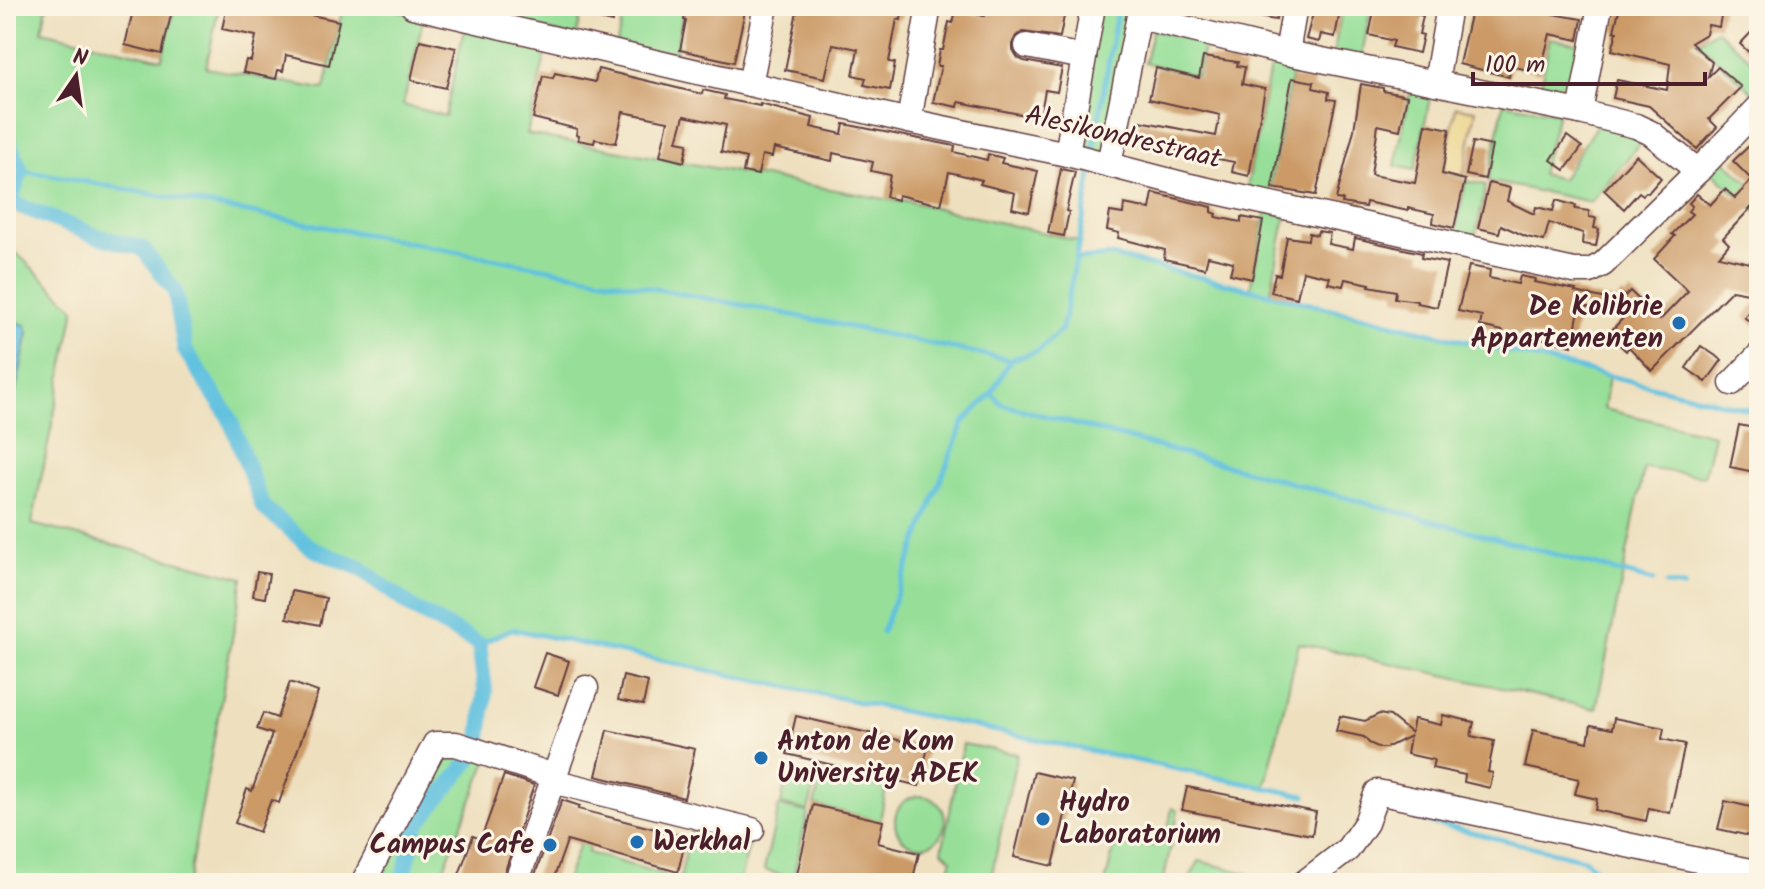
<svg xmlns="http://www.w3.org/2000/svg" width="1765" height="889" viewBox="0 0 1765 889" font-family="Kalam,sans-serif">
<rect width="100%" height="100%" fill="#fcf5e5"/>
<filter id="ink" filterUnits="userSpaceOnUse"><feTurbulence type="fractalNoise" baseFrequency=".0125" numOctaves="2"/><feDisplacementMap in="SourceGraphic" scale="16" xChannelSelector="R" yChannelSelector="G"/><feConvolveMatrix kernelMatrix="1 2 1 2 8 2 1 2 1" color-interpolation-filters="sRGB"/></filter>
<filter id="wash" filterUnits="userSpaceOnUse"><feTurbulence type="fractalNoise" baseFrequency=".006" numOctaves="4" result="noise"/><feDisplacementMap in="SourceGraphic" scale="32" xChannelSelector="R" yChannelSelector="G"/><feGaussianBlur stdDeviation="1.8" result="paint"/><feColorMatrix in="noise" values="0 0 0 0 0 0 0 0 0 0 0 0 0 0 0 0 0 1.4 0 .05"/><feComposite in="paint" operator="in"/></filter>
<g filter="url(#wash)">
<rect width="100%" height="100%" fill="#eee0bf"/>
<!-- green -->
<g fill="#97df99" stroke="#707f62" stroke-width="2">
<polygon points="6,6 47,6 42,31 162,59 175,6 219,6 206,68 322,89 325,88 343,6 375,6 424,16 403,105 445,116 465,25 548,43 527,134 901,202 902,200 1079,241 1077,259 1112,256 1250,289 1266,212 1286,216 1270,294 1609,376 1604,409 1714,435 1704,476 1644,468 1596,709 1299,643 1265,788 512,629 479,644 415,609 360,568 313,549 263,507 229,417 185,350 175,291 142,248 96,236 10,202 20,171 6,135"/>
<polygon points="493,6 583,6 576,37 499,18 493,11"/>
<polygon points="626,6 684,6 674,61 616,46"/>
<polygon points="1097,6 1137,6 1107,151 1091,155 1075,140"/>
<polygon points="1343,6 1371,6 1361,61 1333,55"/>
<polygon points="1152,30 1205,42 1197,76 1145,63"/>
<polygon points="1717,30 1759,67 1759,98 1697,42"/>
<polygon points="1550,38 1589,46 1577,102 1538,98"/>
<polygon points="1272,57 1294,62 1269,194 1247,189"/>
<polygon points="1412,84 1432,89 1415,170 1395,166"/>
<polygon points="1504,103 1558,113 1541,174 1562,179 1598,123 1647,135 1591,202 1488,181"/>
<polygon points="1721,157 1759,192 1759,215 1709,169"/>
<polygon points="1466,181 1486,185 1475,239 1455,234"/>
<polygon points="6,243 75,309 32,524 243,578 188,883 6,883"/>
<polygon points="963,744 1017,754 990,883 968,883 946,877 952,859 942,851"/>
<polygon points="453,749 487,761 438,883 380,883 407,819"/>
<polygon points="823,772 886,788 880,821 814,805"/>
<polygon points="787,773 816,780 808,811 781,804"/>
<circle cx="920" cy="821" r="25"/>
<polygon points="779,806 808,812 793,878 764,870"/>
<polygon points="1172,808 1178,811 1164,878 1184,883 1105,883 1114,848 1154,845 1168,830"/>
<polygon points="592,816 588,853 680,879 691,829 750,843 739,883 565,883 588,820"/>
<polygon points="1199,861 1281,882 1187,883"/>
</g>
<!-- sand -->
<polygon fill="#eeda9e" stroke="#9c7c64" stroke-width="2" points="1456,107 1476,110 1463,177 1443,173"/>
<!-- water -->
<polygon fill="#61c1df" stroke="#567085" stroke-width="2" points="6,319 26,325 28,333 15,395 6,429"/>
<g fill="none" stroke-linecap="round" stroke-linejoin="round">
<!-- stream -->
<g stroke="#61c1df" stroke-width="5">
<polyline points="1094,147 1118,6"/>
<polyline points="21,171 50,175 763,309 1010,360 1038,351 1062,329 1076,259 1092,169"/>
<polyline points="1076,259 1112,256 1759,412"/>
<polyline points="1010,360 992,393 1001,404 1653,581"/>
<polyline points="1666,584 1684,587"/>
<polyline points="882,632 963,423 992,393"/>
<polyline points="479,644 512,629 1305,796"/>
<polyline points="1414,819 1584,859 1605,877 1607,883"/>
</g>
<!-- canal -->
<g stroke="#61c1df" stroke-width="16">
<polyline points="6,135 21,171 10,202 96,236 142,248 175,291 185,350 229,417 263,507 313,549 360,568 414,609 479,644 485,690 480,740"/>
<polyline points="402,883 417,824 470,760"/>
</g>
</g>
<g id="blocks">
<!-- building -->
<g fill="#cb9a66">
<polygon points="134,6 173,6 162,54 125,45"/>
<polygon points="227,6 254,6 253,10 276,15 278,8 339,21 329,65 286,55 283,71 278,70 276,79 243,72 246,60 251,61 256,36 222,29"/>
<polygon points="564,6 616,6 612,22 564,11"/>
<polygon points="687,6 746,6 734,62 680,50 686,21 684,20"/>
<polygon points="798,6 903,6 901,20 897,19 889,62 895,63 890,90 864,85 866,78 853,75 858,49 833,44 825,78 785,70"/>
<polygon points="997,6 1066,6 1060,37 1023,32 1016,36 1013,42 1013,50 1018,58 1024,61 1062,68 1057,92 1045,90 1040,118 959,102 958,107 933,102 941,66 937,66 940,50 943,50 949,22 953,23 956,10 984,16 986,9 996,11"/>
<polygon points="1234,6 1278,6 1276,20 1234,13"/>
<polygon points="1315,6 1341,6 1335,37 1321,34 1319,42 1306,39"/>
<polygon points="1375,6 1419,6 1417,14 1423,16 1419,34 1423,35 1419,53 1392,47 1394,41 1369,35"/>
<polygon points="1472,6 1506,6 1582,19 1578,40 1550,34 1540,73 1511,66 1509,77 1459,64"/>
<polygon points="1620,6 1723,6 1719,27 1708,25 1706,34 1691,43 1712,62 1708,77 1718,67 1741,87 1709,119 1717,127 1697,149 1649,106 1613,98 1617,80 1667,90 1670,64 1612,50 1617,32 1614,31"/>
<polygon points="1759,24 1759,62 1740,44"/>
<polygon points="420,40 456,48 446,88 411,80"/>
<polygon points="1203,57 1238,62 1237,66 1245,67 1242,84 1265,89 1249,176 1232,172 1234,162 1135,143 1140,121 1216,136 1220,115 1149,99 1156,68 1199,78"/>
<polygon points="598,69 702,94 703,90 725,95 724,99 760,106 760,104 813,118 811,127 842,134 844,124 955,146 954,152 987,160 988,154 1003,158 1001,163 1038,171 1029,212 1012,208 1015,193 980,184 982,180 949,172 941,205 898,195 897,200 886,197 890,175 871,171 873,162 833,153 832,161 774,148 772,157 762,155 758,175 743,172 746,158 721,152 726,125 684,116 677,141 688,143 684,162 660,156 668,121 623,112 616,143 595,139 594,143 578,140 579,136 576,135 577,129 533,118 543,76 553,78 555,73 595,82"/>
<polygon points="1292,78 1314,82 1313,88 1329,92 1328,99 1336,100 1316,195 1272,188"/>
<polygon points="1361,84 1383,88 1383,91 1407,96 1400,130 1378,125 1371,175 1415,183 1426,124 1450,129 1442,174 1465,180 1454,228 1433,223 1434,214 1408,208 1408,211 1366,202 1365,207 1342,203 1343,200 1336,199 1354,130"/>
<polygon points="1567,136 1582,147 1565,170 1551,160"/>
<polygon points="1759,141 1759,199 1723,238 1729,244 1719,256 1759,265 1759,295 1732,290 1652,371 1629,347 1626,351 1608,334 1625,316 1580,305 1572,346 1524,334 1523,338 1502,334 1503,331 1480,326 1482,316 1458,311 1469,266 1490,270 1489,278 1518,284 1520,276 1535,279 1534,282 1576,290 1575,292 1616,301 1622,294 1625,296 1630,291 1660,320 1688,291 1654,259 1675,236 1672,234 1692,214 1688,211 1692,206 1689,203 1697,194 1710,205 1725,189 1735,198 1752,180 1733,161 1749,146 1751,148"/>
<polygon points="1473,142 1492,146 1485,179 1466,175"/>
<polygon points="1636,155 1661,178 1648,193 1646,192 1643,195 1639,192 1624,209 1604,190"/>
<polygon points="1061,169 1075,172 1066,211 1069,212 1064,236 1048,233"/>
<polygon points="1489,183 1510,188 1507,201 1534,214 1536,207 1553,211 1556,200 1576,206 1575,209 1589,211 1589,217 1596,218 1594,228 1599,229 1596,246 1582,244 1583,233 1549,223 1544,241 1527,237 1501,225 1499,233 1478,228"/>
<polygon points="1153,193 1212,207 1212,212 1217,214 1216,217 1241,222 1241,217 1263,221 1252,279 1230,274 1233,262 1208,256 1205,268 1164,259 1165,250 1118,238 1119,233 1107,230 1110,212 1123,214 1124,204 1150,209"/>
<polygon points="1318,231 1330,233 1328,244 1353,249 1355,238 1422,253 1421,258 1447,263 1437,307 1417,303 1417,301 1395,298 1396,291 1369,286 1370,284 1345,279 1343,286 1328,283 1330,277 1303,271 1297,298 1271,292 1275,274 1280,275 1287,237 1308,240 1309,233 1317,235"/>
<polygon points="1759,300 1759,329 1744,317"/>
<polygon points="1701,346 1722,360 1706,382 1686,368"/>
<polygon points="1739,425 1759,429 1759,473 1730,467"/>
<polygon points="257,572 269,574 265,598 253,596"/>
<polygon points="292,591 326,598 320,625 287,618"/>
<polygon points="545,653 569,661 558,695 533,687"/>
<polygon points="623,676 648,682 643,705 618,700"/>
<polygon points="290,682 318,692 279,803 271,800 259,832 235,823 247,789 252,791 272,734 257,729 263,713 277,718"/>
<polygon points="1379,714 1390,716 1411,733 1414,719 1441,725 1443,715 1474,722 1471,736 1494,741 1488,772 1493,773 1490,788 1464,782 1465,775 1432,768 1434,760 1407,754 1410,736 1386,748 1380,748 1369,743 1364,737 1336,731 1340,716 1365,721"/>
<polygon points="796,716 928,747 919,786 787,754"/>
<polygon points="1614,718 1664,728 1662,739 1685,744 1670,813 1649,808 1646,821 1595,810 1597,799 1575,794 1579,779 1525,767 1533,730 1588,742 1591,725 1612,729"/>
<polygon points="607,730 695,749 684,798 596,776"/>
<polygon points="1034,772 1073,781 1053,866 1014,857"/>
<polygon points="504,775 534,785 501,883 456,883 473,836 481,839"/>
<polygon points="1187,787 1316,812 1312,835 1182,810"/>
<polygon points="562,800 580,806 578,809 686,837 678,872 567,841 552,883 532,883"/>
<polygon points="1725,801 1759,809 1759,838 1718,829"/>
<polygon points="813,805 883,821 878,843 919,853 912,883 795,883"/>
</g>
</g>
</g>
<g filter="url(#ink)">
<use href="#blocks" fill-opacity="0" stroke="#633c41" stroke-width="2"/>
<g fill="none" stroke-linecap="round" stroke-linejoin="round">
<defs>
<g id="minor">
<polyline points="413,6 909,121 1067,154 1190,186 1298,210 1574,271 1590,271 1603,264 1698,171 1759,107"/>
<polyline points="1140,17 1287,53 1580,112 1636,126 1651,133 1698,171"/>
<polyline points="1027,46 1084,57"/>
<polyline points="1287,53 1295,6"/>
<polyline points="1436,83 1449,6"/>
<polyline points="750,84 766,6"/>
<polyline points="1580,112 1600,6"/>
<polyline points="909,121 929,6"/>
<polyline points="1067,154 1093,6"/>
<polyline points="1109,164 1141,6"/>
<polyline points="1732,383 1759,355"/>
<polyline points="552,781 752,830"/>
<polyline points="363,883 435,744 456,744 554,776"/>
<polyline points="516,883 586,688"/>
<polyline points="1304,883 1348,849 1366,823 1377,792 1759,873"/>
</g>
</defs>
<!-- minor casing -->
<use href="#minor" stroke="#633c41" stroke-width="27"/>
<!-- minor -->
<use href="#minor" stroke="#fff" stroke-width="24"/>
</g>
</g>
<!-- markers -->
<g fill="#1f6fb2" stroke="#fcf5e5" stroke-width="3">
<circle cx="1679" cy="323" r="8"/>
<circle cx="761" cy="758" r="8"/>
<circle cx="1043" cy="819" r="8"/>
<circle cx="637" cy="842" r="8"/>
<circle cx="550" cy="845" r="8"/>
</g>
<g text-anchor="middle" dominant-baseline="central" stroke-width="6" stroke-linejoin="round" paint-order="stroke">
<!-- street labels -->
<g font-size="28" fill="#4a1f2b" stroke="#fcf5e5">
<text transform="translate(1123 138) rotate(13)">Alesikondrestraat</text>
</g>
<!-- poi labels -->
<g font-size="28" font-weight="bold" fill="#4a1f2b" stroke="#fcf5e5" text-anchor="start">
<text x="1663" y="307" text-anchor="end">De Kolibrie<tspan x="1663" dy="32">Appartementen</tspan></text>
<text x="777" y="742">Anton de Kom<tspan x="777" dy="32">University ADEK</tspan></text>
<text x="1059" y="803">Hydro<tspan x="1059" dy="32">Laboratorium</tspan></text>
<text x="653" y="842">Werkhal</text>
<text x="534" y="845" text-anchor="end">Campus Cafe</text>
</g>
</g>
<!-- margin -->
<rect width="1765" height="889" fill="none" stroke="#fcf5e5" stroke-width="32"/>
<!-- north arrow -->
<g transform="translate(76 76) rotate(13)" stroke="#fcf5e5" stroke-width="6" paint-order="stroke">
<path d="M0-6L14 30L0 20L-14 30Z" fill="#4a1f2b"/>
<text y="-12" font-size="22" font-weight="bold" text-anchor="middle" fill="#4a1f2b">N</text>
</g>
<!-- scale -->
<path d="M1473 72v12h232v-12" fill="none" stroke="#4a1f2b" stroke-width="4"/>
<text x="1485" y="72" font-size="24" fill="#4a1f2b" stroke="#fcf5e5" stroke-width="6" paint-order="stroke">100 m</text>
</svg>
